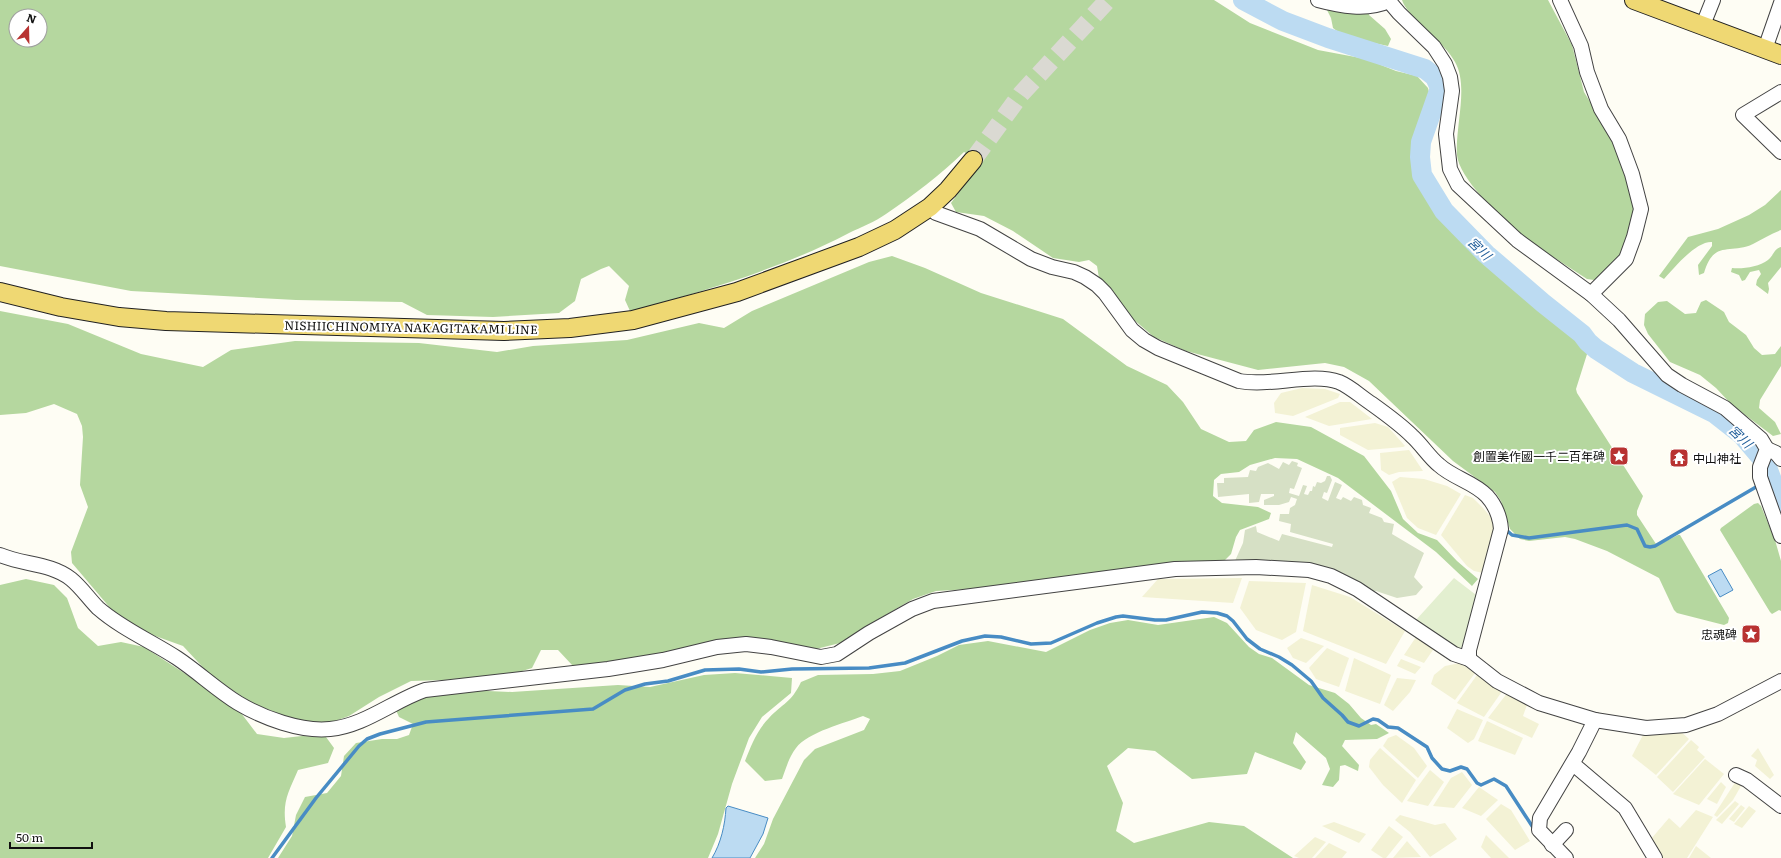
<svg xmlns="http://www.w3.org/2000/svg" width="1781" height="858" viewBox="0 0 1781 858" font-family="Literata,'Noto Sans JP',serif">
<rect width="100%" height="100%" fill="#fefdf4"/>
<!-- farmland -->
<g fill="#f3f2d5">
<polygon points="1302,388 1325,389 1340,394 1338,398 1293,416 1275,413 1274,403 1281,393"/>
<polygon points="1340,402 1350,402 1372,419 1329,426 1305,417"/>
<polygon points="1375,423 1388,427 1405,446 1403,447 1368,450 1340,435 1340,428"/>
<polygon points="1409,450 1423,471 1399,472 1389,475 1381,470 1380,453"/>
<polygon points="1400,477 1424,479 1447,486 1461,494 1436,535 1418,528 1407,518 1392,482"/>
<polygon points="1465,495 1473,498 1483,508 1494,521 1495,533 1483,573 1474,571 1467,566 1441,535"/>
<polygon points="1242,578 1233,603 1142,597 1158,579"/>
<polygon points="1249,581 1306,583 1296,632 1282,640 1256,630 1240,608"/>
<polygon points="1312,585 1350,597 1405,631 1386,664 1303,631"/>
<polygon points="1416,637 1435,647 1424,663 1404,655"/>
<polygon points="1301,638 1324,646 1306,663 1293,658 1287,648"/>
<polygon points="1327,648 1349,658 1339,687 1316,679 1309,668"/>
<polygon points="1354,658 1391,675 1380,704 1345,691"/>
<polygon points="1401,659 1421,667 1415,674 1397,666"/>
<polygon points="1460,663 1475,673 1455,700 1431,684 1434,675 1445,666"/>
<polygon points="1477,675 1503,690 1484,717 1457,703"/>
<polygon points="1397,678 1416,680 1410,692 1393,711 1384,705"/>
<polygon points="1508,692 1528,702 1523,716 1539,724 1532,738 1488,718"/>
<polygon points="1457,709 1483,720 1474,739 1468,743 1447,728"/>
<polygon points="1487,721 1523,738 1515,755 1478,741"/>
<polygon points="1679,730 1689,739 1656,775 1632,756 1644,733"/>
<polygon points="1396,735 1414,748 1427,766 1418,778 1383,746 1388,738"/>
<polygon points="1691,740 1699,747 1697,750 1705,757 1673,792 1657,777"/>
<polygon points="1380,748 1416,780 1402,803 1383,785 1369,767 1370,760"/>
<polygon points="1758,748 1774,775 1770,779 1755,766 1757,760 1751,756"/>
<polygon points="1705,759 1724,774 1699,805 1673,794"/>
<polygon points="1430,770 1444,782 1428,806 1407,801"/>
<polygon points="1462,772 1472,785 1454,808 1433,806 1451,778"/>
<polygon points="1736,781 1741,786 1733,800 1717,817 1714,815"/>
<polygon points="1721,782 1726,787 1717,804 1707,799"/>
<polygon points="1479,787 1498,800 1481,816 1462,808"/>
<polygon points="1735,801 1739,804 1722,824 1716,820"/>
<polygon points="1501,804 1511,810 1530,841 1515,850 1486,819"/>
<polygon points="1741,805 1745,808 1734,822 1729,819"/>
<polygon points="1749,806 1756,811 1742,828 1734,824"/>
<polygon points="1696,810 1713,817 1687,858 1657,858 1651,839 1669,818 1680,828"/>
<polygon points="1400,815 1435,825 1445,823 1457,839 1430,857 1410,832 1395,820"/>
<polygon points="1334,822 1366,834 1359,843 1322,826"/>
<polygon points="1389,826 1403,837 1386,858 1383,858 1371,850"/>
<polygon points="1486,835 1509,858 1491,858 1481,847"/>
<polygon points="1315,837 1326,842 1312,858 1299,858 1294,856"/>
<polygon points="1407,841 1421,857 1393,858"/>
<polygon points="1329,843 1347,852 1342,858 1315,858"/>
<polygon points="1696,846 1711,858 1689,858"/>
</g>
<!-- forest -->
<g fill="#b5d79f" fill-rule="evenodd">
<path d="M0 0H1214L1250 23 1318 50 1366 59 1396 71 1417 76 1428 88 1431 100C1425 116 1417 133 1414 150 1410 166 1436 210 1448 224L1527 294 1583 341 1588 351 1576 389 1577 393 1643 496 1637 511V515L1656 544 1658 545 1678 535H1680L1729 618 1728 623 1724 625 1677 613 1674 610 1659 578 1607 551 1575 539 1565 537 1529 541 1520 539 1510 529 1501 501 1495 492 1453 461 1369 381 1344 367 1325 363 1258 370 1186 351 1154 337 1133 319 1099 278 1097 266 1089 260 1079 262 1053 258 1013 231 984 216 956 212 951 203 981 162 964 152C940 175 914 195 886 214 875 222 861 227 849 233 780 269 705 291 630 311L625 300 629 286 609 266 601 269 581 279 575 301 559 313 493 317 427 315 402 302 296 300 131 291 0 266ZM16 16H40V40H16Z"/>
<polygon points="1322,0 1369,1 1369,15 1385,29 1391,39 1388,46 1345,37 1333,28 1331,18"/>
<path d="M1402 0H1548L1572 45 1584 92 1612 137 1625 168 1634 206 1633 224 1620 258 1608 272 1594 280 1587 279C1563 263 1538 248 1516 231 1499 216 1459 178 1457 155 1455 127 1469 86 1455 62 1445 42 1407 17 1402 0Z"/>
<path d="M1781 190V230C1771 234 1762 239 1753 244 1730 255 1714 239 1704 273L1699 275 1698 265 1712 246V242C1696 241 1674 268 1664 279L1659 276 1688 237 1718 229 1749 215 1765 205Z"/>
<path d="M1781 247V267L1768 283 1769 289 1768 294 1756 285 1757 280 1761 274 1759 270 1750 272 1745 280 1742 281 1739 275 1731 272 1732 268C1743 269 1759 267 1768 260 1774 255 1774 249 1781 247Z"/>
<polygon points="892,256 925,268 981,293 1063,319 1127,366 1167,385 1183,402 1201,429 1229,442 1246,441 1254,430 1276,422 1311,427 1364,456 1391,491 1403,519 1418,533 1437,540 1457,561 1478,579 1472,586 1436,552 1338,478 1297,459 1275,458 1250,465 1239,472 1221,474 1214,480 1213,496 1222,503 1258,507 1271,513 1269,519 1240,530 1236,537 1231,554 1224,561 990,588 936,591 913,599 877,620 848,641 816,649 739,639 711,641 637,660 573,666 558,650 541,650 532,668 509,675 445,680 411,681 379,697 349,716 327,724 292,719 252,703 211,676 183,646 147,633 111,609 72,563 71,552 88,507 80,485 83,437 82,426 77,414 54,404 26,413 0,415 0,311 68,324 141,354 203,367 231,350 295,341 419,343 497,352 533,346 627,340 699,323 724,328 752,311 869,262"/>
<polygon points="1706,300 1724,312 1729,322 1746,335 1754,348 1762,355 1775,354 1781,346 1781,366 1760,400 1759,408 1775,422 1781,434 1773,436 1732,405 1716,388 1700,375 1670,362 1648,334 1644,325 1645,314 1658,302 1667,301 1685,314 1696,313 1701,302"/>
<polygon points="1758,503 1761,506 1775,540 1781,561 1781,611 1779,610 1772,614 1770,612 1720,530 1721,528 1754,504"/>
<path d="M26 579 54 585 67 598 78 628 98 646 121 642 144 647 198 682 241 713 257 734 284 738 302 736 326 737 334 748 328 763 298 770C288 793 282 802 286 827L268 858H0V585Z"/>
<path d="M1214 617 1227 623 1249 647 1259 654 1272 658 1309 685 1335 693 1349 704 1361 718 1371 725 1376 724 1389 733 1377 739 1345 740 1342 746 1359 765 1358 771 1345 765 1340 766 1339 780 1333 787 1322 785 1330 769 1326 758 1296 732 1293 743 1306 762 1301 770 1255 752 1247 774 1192 779 1155 751 1128 748 1107 766 1123 803 1116 831 1134 843 1209 822 1244 826 1293 858H755L764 844 773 819 804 760 815 749 864 730 870 719 863 716C845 723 808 732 796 748 789 757 786 768 782 779L765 781 745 761C751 746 757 730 769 718 783 703 791 703 801 682L818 675 873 674 900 671 937 656 959 645 988 641 1046 652 1090 630 1110 623 1128 620 1158 625Z"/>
<polygon points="735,673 792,678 791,693 762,717 749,738 732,784 718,834 708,858 278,858 292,836 296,815 305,797 327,793 341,776 344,756 356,743 382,739 397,739 409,735 413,724 399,717 395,708 419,695 466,690 512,692 618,685 650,687 704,675"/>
</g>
<!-- cemetery -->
<polygon fill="#d6e0c5" points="1292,461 1298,463 1297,466 1302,468 1294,489 1290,488 1289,493 1299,496 1303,485 1307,486 1304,494 1308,495 1310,491 1312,491 1313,486 1315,487 1317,482 1321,483 1325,481 1327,476 1330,476 1332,480 1327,493 1324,492 1322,498 1328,501 1335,482 1342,485 1336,498 1341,500 1343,497 1351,501 1354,497 1362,500 1363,505 1371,508 1369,513 1382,518 1384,522 1394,524 1392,534 1424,553 1414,577 1423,587 1416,595 1397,598 1376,591 1371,592 1356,583 1234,563 1243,543 1245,530 1256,526 1257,532 1279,541 1282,534 1332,547 1333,544 1290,532 1291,524 1279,521 1280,514 1289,514 1290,508 1295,505 1297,499 1291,497 1289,502 1279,505 1264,505 1264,500 1274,496 1274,494 1261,494 1259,502 1249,503 1249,494 1218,497 1217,483 1224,483 1224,478 1248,477 1250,470 1256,471 1258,467 1268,463 1279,469 1283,462 1289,465"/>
<!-- pitch -->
<polygon fill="#e3efd0" points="1454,578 1480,598 1460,651 1416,620"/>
<!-- water -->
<g fill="#bcdbf2" stroke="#488cc4">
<polygon points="1721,569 1733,590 1720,597 1708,576"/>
<path d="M728 806 768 818 763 834 750 858H712C721 843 725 825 726 808Z"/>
</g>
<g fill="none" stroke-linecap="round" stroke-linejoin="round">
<!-- stream -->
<g stroke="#488cc4" stroke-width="3.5">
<polyline points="1504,528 1512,535 1529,538 1627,525 1637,529 1645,546 1650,547 1655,546 1756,487"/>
<polyline points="272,858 316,798 359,746 367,739 380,734 426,722 593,709 625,690 645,684 668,681 705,670 739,669 761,672 792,669 869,668 905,663 962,641 985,636 1001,637 1031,644 1051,643 1097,623 1116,617 1123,616 1155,620 1166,620 1202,612 1217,613 1227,616 1233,621 1247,639 1260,649 1279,657 1292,665 1311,681 1323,698 1342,715 1348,722 1359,726 1373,719 1378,720 1388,727 1398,728 1427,747 1432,758 1442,769 1450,771 1461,767 1467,769 1477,783 1481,785 1494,779 1506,786 1534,829"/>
</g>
<!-- river -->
<polyline stroke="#bcdbf2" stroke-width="20" points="1243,0 1283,21 1328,38 1425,69 1435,77 1440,88 1421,142 1420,157 1422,175 1444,211 1486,254 1543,303 1582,334 1588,342 1596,349 1633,373 1714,413 1742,435 1765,462 1781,504"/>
<!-- major-tunnel -->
<polyline stroke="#dad9d2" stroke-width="18" stroke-dasharray="18 9" stroke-linecap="butt" points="973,160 1021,94 1108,0"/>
<defs>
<g id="minor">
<path d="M1318 0C1340 6 1367 11 1389 1"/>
<polyline points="1388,0 1399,13 1434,47 1445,64 1450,77 1452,91 1446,134 1450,169 1458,185 1517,240 1591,294 1619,320 1667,375 1682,385 1725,408 1761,439 1767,449 1760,467 1760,477 1781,536"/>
<polyline points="1560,0 1581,46 1587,72 1601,109 1619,139 1632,174 1641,209 1634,237 1626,259 1591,294"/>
<polyline points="1703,25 1713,0"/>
<polyline points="1765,49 1781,3"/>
<polyline points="1781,92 1743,115 1781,152"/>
<path d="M930 207 936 213 980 229 1031 259 1052 267 1074 272 1085 277 1097 285 1105 293 1132 330 1144 340 1158 348 1239 381C1271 387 1312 372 1339 382 1351 387 1361 397 1372 404 1386 414 1400 424 1412 436 1422 445 1429 457 1439 465 1453 478 1474 482 1487 496 1496 506 1500 517 1501 529L1469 650V659"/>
<polyline points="1767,449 1776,453 1781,459"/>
<path d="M0 555C23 565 51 563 71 579 81 587 89 599 98 608 122 629 151 641 177 658 198 672 217 690 238 703 263 718 301 732 330 729 364 726 393 701 425 690L608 669 663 660 717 647 746 644 771 647 821 657 837 654 869 633 912 609 933 601 1175 569 1256 567 1309 570 1331 576 1357 589 1454 654 1469 659 1497 681 1539 703 1595 720 1646 728 1686 725 1718 714 1781 681"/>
<polyline points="1573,764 1625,808 1655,858"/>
<polyline points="1736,775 1747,780 1781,806"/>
<polyline points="1552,845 1566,830"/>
<polyline points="1566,858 1539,830 1540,818 1579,752 1595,720"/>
</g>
<g id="major">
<polyline points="1634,0 1781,55"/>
<polyline points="0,292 61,307 119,317 166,321 504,331 570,328 633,320 737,292 859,247 895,230 930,207 948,190 973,160"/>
</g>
</defs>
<!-- minor casing -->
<use href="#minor" stroke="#434343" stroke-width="16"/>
<!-- major casing -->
<use href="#major" stroke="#212121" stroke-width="20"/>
<!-- minor -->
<use href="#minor" stroke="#fff" stroke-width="14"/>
<!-- major -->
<use href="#major" stroke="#efd873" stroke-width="18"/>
</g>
<!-- icons -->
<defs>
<symbol id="sight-square" viewBox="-11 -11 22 22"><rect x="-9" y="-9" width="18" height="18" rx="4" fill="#b83231" stroke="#fff"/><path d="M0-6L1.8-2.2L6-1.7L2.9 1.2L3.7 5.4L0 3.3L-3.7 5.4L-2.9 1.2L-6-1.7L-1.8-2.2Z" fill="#fff"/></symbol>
<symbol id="temple-square" viewBox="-11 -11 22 22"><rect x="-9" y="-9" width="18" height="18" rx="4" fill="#b83231" stroke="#fff"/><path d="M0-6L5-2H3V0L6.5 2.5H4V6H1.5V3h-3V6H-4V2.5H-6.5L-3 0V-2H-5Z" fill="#fff"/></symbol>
</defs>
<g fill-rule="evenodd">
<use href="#sight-square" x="1608" y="445" width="22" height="22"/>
<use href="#temple-square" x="1668" y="447" width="22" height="22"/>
<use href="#sight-square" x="1740" y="623" width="22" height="22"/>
</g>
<g text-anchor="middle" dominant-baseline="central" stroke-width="4" stroke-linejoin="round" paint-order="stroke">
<!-- street labels -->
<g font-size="12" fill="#101010" stroke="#fff">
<text transform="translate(411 327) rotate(1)">NISHIICHINOMIYA NAKAGITAKAMI LINE</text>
</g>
<!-- poi labels -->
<g font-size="12" fill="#101010" stroke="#fff" text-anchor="end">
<text x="1605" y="456">創置美作國一千二百年碑</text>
<text x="1693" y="458" text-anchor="start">中山神社</text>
<text x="1737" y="634">忠魂碑</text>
</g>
<!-- water labels -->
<g font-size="13" font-style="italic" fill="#215e9a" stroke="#fff">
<text transform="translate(1480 248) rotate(44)">宮川</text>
<text transform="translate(1741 436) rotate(44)">宮川</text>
</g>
</g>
<!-- north arrow -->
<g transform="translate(28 28) rotate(20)"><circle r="19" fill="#ffffff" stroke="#9f9f9f"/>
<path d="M0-3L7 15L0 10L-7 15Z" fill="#b83231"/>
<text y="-6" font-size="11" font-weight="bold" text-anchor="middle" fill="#101010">N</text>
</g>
<!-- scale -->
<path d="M10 842v6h82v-6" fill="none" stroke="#101010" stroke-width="2"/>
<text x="16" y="842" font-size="12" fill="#101010" stroke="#ffffff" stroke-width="3" paint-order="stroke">50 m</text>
</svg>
